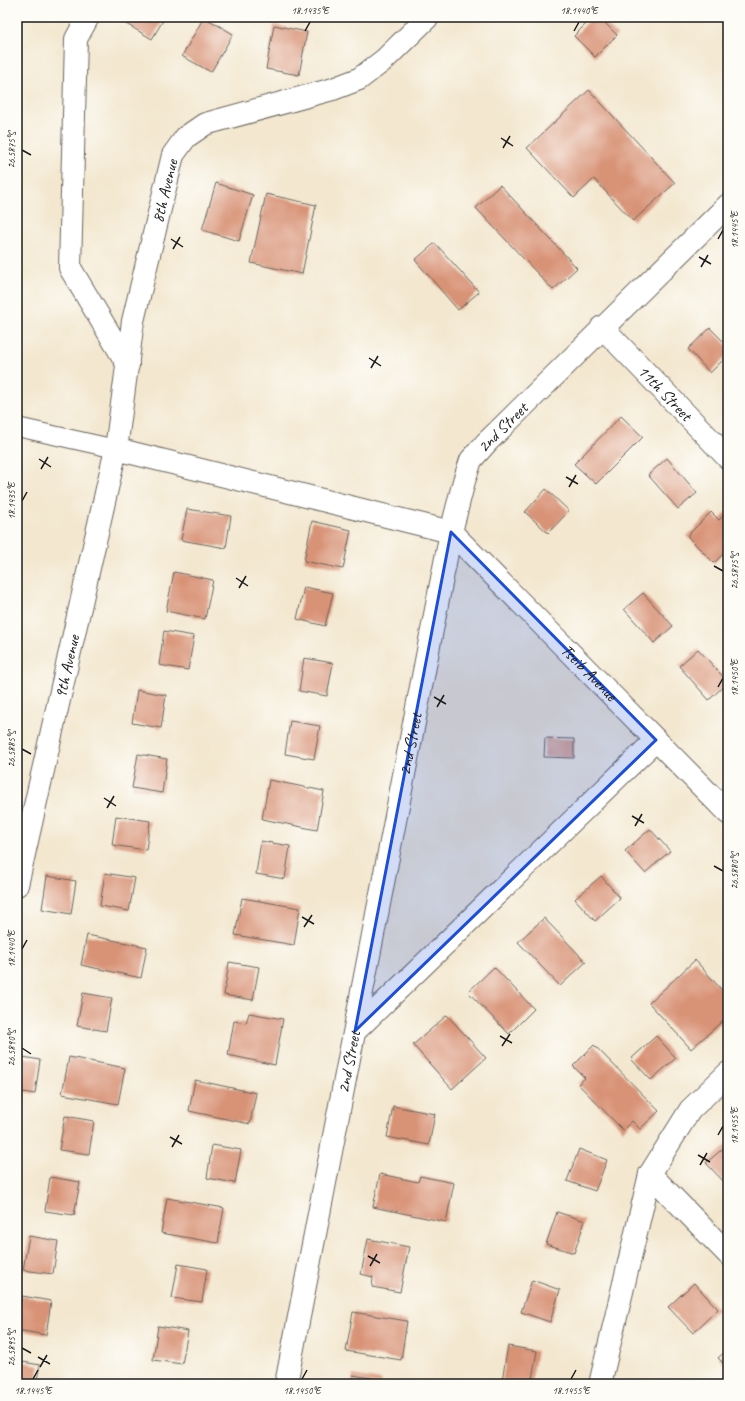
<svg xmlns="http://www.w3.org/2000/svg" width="745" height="1401" viewBox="0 0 745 1401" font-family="Caveat,sans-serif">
<rect width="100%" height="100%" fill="#fdfcf7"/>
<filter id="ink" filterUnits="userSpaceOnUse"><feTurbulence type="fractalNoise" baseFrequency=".025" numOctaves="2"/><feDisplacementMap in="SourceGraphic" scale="8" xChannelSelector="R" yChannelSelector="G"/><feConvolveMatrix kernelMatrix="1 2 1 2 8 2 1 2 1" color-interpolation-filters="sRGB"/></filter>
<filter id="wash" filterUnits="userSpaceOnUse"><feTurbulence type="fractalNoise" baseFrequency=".012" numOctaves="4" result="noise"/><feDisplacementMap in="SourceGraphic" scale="16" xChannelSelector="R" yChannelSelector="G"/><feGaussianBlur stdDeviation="0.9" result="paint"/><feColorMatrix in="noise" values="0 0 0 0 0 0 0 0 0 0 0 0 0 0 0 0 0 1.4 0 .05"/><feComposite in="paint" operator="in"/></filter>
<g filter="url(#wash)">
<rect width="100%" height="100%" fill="#f3e7cf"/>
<g id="blocks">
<!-- building -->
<g fill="#d89276">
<polygon points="126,17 165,17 152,39 123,22"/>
<polygon points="204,17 233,34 211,72 182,56"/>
<polygon points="593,17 599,17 617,35 595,57 574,36"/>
<polygon points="274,25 307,32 299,75 266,69"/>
<polygon points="589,90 675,183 633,221 594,179 574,198 527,148"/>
<polygon points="216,183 253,195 239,241 202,230"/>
<polygon points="500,185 577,268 553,290 476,208"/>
<polygon points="266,194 316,205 302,274 251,263"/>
<polygon points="435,243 479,292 458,310 415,260"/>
<polygon points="710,328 728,346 728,355 710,373 688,349"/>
<polygon points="621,416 643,437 596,484 574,464"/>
<polygon points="667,458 697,493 678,509 648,475"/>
<polygon points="546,489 569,511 548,533 525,512"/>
<polygon points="187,509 231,516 226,548 181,540"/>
<polygon points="728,511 728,549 714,563 687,536 711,512 719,520"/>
<polygon points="312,521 351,530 343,569 304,561"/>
<polygon points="174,572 213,580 205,619 166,611"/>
<polygon points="304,587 333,593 325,626 297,619"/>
<polygon points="643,593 673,626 654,643 624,609"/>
<polygon points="164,631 194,636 188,670 159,665"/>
<polygon points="698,649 728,682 709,700 679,666"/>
<polygon points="304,658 333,663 327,696 299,691"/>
<polygon points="137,690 166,695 161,728 132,723"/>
<polygon points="290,721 320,726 314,759 285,754"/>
<polygon points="545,738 574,739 574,758 544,757"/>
<polygon points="138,754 167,759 162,793 132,788"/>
<polygon points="269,780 324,791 317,830 262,819"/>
<polygon points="116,816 150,821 146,850 112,845"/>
<polygon points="650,829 670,851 645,873 625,851"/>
<polygon points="261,841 290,846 285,879 256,874"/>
<polygon points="105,873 135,878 129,911 100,906"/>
<polygon points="47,876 76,881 71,914 42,909"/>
<polygon points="601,876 620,898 595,921 575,899"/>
<polygon points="242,898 300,908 294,945 235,935"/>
<polygon points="544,918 586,962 560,986 518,942"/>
<polygon points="87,935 147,947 141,978 81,965"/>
<polygon points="695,960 728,997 728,1016 691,1049 649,1003"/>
<polygon points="229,962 259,967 253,1000 224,995"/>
<polygon points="494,967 534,1009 509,1034 468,992"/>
<polygon points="83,993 112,998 106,1031 77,1026"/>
<polygon points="249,1013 283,1019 275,1065 228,1055 234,1021 246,1023"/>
<polygon points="447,1015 486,1058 452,1089 413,1045"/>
<polygon points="656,1036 676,1058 651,1080 631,1059"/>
<polygon points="594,1045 659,1111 640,1129 632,1121 623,1130 578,1084 585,1078 573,1066"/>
<polygon points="17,1056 40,1060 35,1094 17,1091"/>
<polygon points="69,1057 125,1068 118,1104 62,1094"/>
<polygon points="195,1080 256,1093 250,1124 189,1111"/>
<polygon points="393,1106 435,1114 429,1145 387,1137"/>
<polygon points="65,1116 94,1121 89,1154 59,1150"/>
<polygon points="728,1144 728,1184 727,1185 706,1163"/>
<polygon points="212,1145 241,1150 235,1183 207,1178"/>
<polygon points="579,1149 607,1160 595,1191 567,1181"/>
<polygon points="380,1174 418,1182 420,1176 454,1183 446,1222 373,1207"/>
<polygon points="50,1177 80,1182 74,1215 45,1211"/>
<polygon points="167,1198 224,1208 218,1243 161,1233"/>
<polygon points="557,1212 585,1221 574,1253 546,1244"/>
<polygon points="29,1236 58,1241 53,1274 23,1270"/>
<polygon points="368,1239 409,1247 400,1292 372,1287 373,1277 361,1274"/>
<polygon points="178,1264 207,1269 202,1302 172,1298"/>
<polygon points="532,1280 560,1290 550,1322 521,1312"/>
<polygon points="694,1283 718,1309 693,1333 668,1307"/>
<polygon points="22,1296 51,1301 46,1335 17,1330"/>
<polygon points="353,1312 407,1321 401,1360 346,1351"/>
<polygon points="158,1326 188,1331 182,1364 153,1360"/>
<polygon points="508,1346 537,1351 531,1384 502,1380"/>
<polygon points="728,1349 728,1368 718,1358"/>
<polygon points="17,1361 40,1365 36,1384 17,1384"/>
<polygon points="353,1375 382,1380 381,1384 351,1384"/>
</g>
</g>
</g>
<g filter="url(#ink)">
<use href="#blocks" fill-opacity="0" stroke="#67635b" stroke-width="1"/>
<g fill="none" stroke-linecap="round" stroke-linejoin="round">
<defs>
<polyline id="service" points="17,427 116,449"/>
<g id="minor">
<polyline points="88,17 76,39 70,268 128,365"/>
<path id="s1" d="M602 327 728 458"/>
<polyline points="116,449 451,532"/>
<path id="s2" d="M451 532 728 813"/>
<path id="s3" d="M17 885 116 449 133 321 173 155 186 137 205 124 333 89 359 79 384 60 428 17"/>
<polyline points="355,1031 656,740"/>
<polyline points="650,1174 728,1254"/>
<path id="s4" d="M286 1384 451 532 464 481 471 460 487 442 728 205"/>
<polyline points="600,1384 650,1174 690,1110 728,1073"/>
</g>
</defs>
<!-- service casing -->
<use href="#service" stroke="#67635b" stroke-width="20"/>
<!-- minor casing -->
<use href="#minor" stroke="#67635b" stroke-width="24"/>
<!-- service -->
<use href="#service" stroke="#fff" stroke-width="18"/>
<!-- minor -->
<use href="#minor" stroke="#fff" stroke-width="22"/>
</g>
</g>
<!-- marked area -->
<path fill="#1d4ed8" fill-opacity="0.2" stroke="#1d4ed8" stroke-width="3" stroke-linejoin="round" d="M451 532 656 740 355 1031Z"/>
<!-- ticks -->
<path fill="none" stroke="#1c1c1c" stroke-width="1.5" d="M305 31 310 22M574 31 579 22M501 138 513 146M503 148 510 136M22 150 31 155M171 239 183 247M718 239 723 230M173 249 180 237M699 257 711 264M701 267 708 255M369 358 381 366M371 368 378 356M39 459 51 467M41 469 48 457M566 477 578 484M569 487 576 475M22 501 27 492M714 566 723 571M236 578 248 586M239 588 246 576M718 687 723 678M434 697 446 704M437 707 444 695M22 749 31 754M104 798 116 806M107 808 114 796M632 816 644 823M635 826 642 814M714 866 723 871M302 917 314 924M304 927 312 915M22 949 27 940M500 1036 512 1043M502 1046 510 1034M22 1048 31 1054M718 1135 723 1126M170 1137 182 1144M172 1147 179 1135M698 1155 710 1162M700 1165 707 1153M368 1256 380 1263M370 1266 377 1254M22 1348 31 1353M38 1357 50 1364M40 1367 47 1355M33 1379 38 1370M302 1379 307 1370M571 1379 576 1370"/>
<g text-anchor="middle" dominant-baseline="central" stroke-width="3.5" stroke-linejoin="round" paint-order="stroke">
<!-- street labels -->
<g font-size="17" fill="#1c1c1c" stroke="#fdfcf7">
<text stroke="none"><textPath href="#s3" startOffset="710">8th Avenue</textPath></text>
<text stroke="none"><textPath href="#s1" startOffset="91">11th Street</textPath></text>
<text stroke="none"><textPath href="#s4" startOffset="988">2nd Street</textPath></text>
<text stroke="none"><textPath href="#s3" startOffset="224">9th Avenue</textPath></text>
<text stroke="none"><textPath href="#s2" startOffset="197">Tseib Avenue</textPath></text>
<text stroke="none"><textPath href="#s4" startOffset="652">2nd Street</textPath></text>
<text stroke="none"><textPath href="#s4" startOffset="328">2nd Street</textPath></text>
</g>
</g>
<!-- margin -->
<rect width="745" height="1401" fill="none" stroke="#fdfcf7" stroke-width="44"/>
<rect x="22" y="22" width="701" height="1357" fill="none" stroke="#1c1c1c" stroke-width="1.5"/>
<g font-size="10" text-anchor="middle" fill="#1c1c1c">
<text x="310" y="14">18.1435°E</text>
<text x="579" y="14">18.1440°E</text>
<text transform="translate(11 150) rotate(-90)" y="4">26.5875°S</text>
<text transform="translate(734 230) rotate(-90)" y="4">18.1445°E</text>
<text transform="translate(11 501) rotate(-90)" y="4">18.1435°E</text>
<text transform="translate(734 571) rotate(-90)" y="4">26.5875°S</text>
<text transform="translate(734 678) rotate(-90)" y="4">18.1450°E</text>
<text transform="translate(11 749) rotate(-90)" y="4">26.5885°S</text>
<text transform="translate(734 871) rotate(-90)" y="4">26.5880°S</text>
<text transform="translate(11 949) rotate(-90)" y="4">18.1440°E</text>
<text transform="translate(11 1048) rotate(-90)" y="4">26.5890°S</text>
<text transform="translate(734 1126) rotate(-90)" y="4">18.1455°E</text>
<text transform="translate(11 1348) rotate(-90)" y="4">26.5895°S</text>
<text x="33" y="1394">18.1445°E</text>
<text x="302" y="1394">18.1450°E</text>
<text x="571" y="1394">18.1455°E</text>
</g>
</svg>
